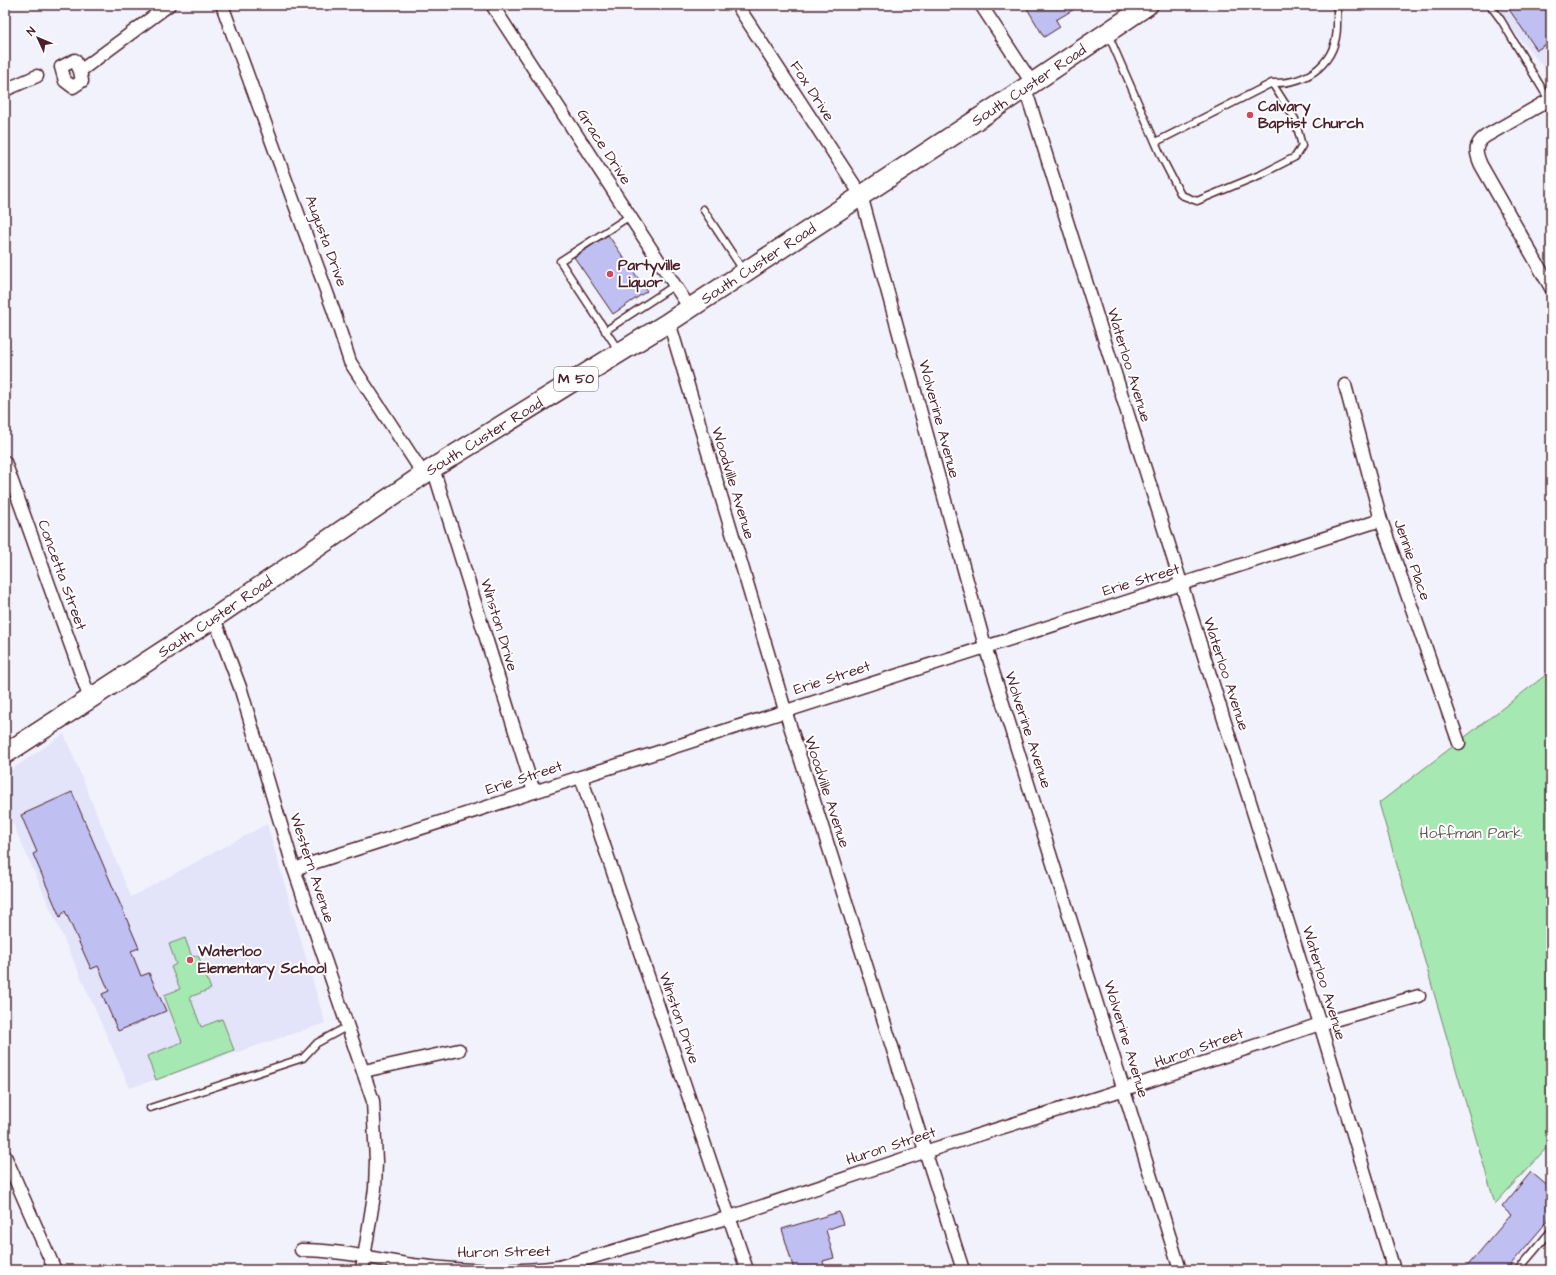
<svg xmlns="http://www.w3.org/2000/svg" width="1556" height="1275" viewBox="0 0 1556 1275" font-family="'Architects Daughter',sans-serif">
<rect width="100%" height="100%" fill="#f2f2fc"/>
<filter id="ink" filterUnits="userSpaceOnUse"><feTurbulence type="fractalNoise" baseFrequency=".025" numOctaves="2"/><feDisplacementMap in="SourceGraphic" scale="8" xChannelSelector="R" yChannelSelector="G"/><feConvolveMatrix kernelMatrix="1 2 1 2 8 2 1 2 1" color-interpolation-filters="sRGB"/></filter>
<g filter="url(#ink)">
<!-- built -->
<g fill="#e3e3f9">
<polygon points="1492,5 1551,5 1551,76"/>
<polygon points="64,734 131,897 267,824 325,1023 130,1088 5,806 5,774"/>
</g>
<!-- green -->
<g fill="#a5e8b2" stroke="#78846e">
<polygon points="1551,671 1551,1143 1495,1204 1379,803"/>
<polygon points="185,938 192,957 198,955 211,989 190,997 201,1027 222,1019 234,1050 156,1080 147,1056 182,1042 164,995 180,989 171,967 176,964 169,944"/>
</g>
<!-- building -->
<g fill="#bfbff1" stroke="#4a1f2b">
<polygon points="1025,5 1081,5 1056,20 1060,27 1044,37"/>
<polygon points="1506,5 1551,5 1551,41 1537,50"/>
<polygon points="608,235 647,291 613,314 574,257"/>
<polygon points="72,792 139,948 131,951 141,976 149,973 166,1011 118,1031 102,994 109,991 98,966 91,969 65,911 60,917 33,854 37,852 21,815"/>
<polygon points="1531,1172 1551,1189 1551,1217 1506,1270 1464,1270 1511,1215 1502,1207"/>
<polygon points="839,1212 843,1224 826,1230 834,1258 823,1261 825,1270 794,1270 782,1229"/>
</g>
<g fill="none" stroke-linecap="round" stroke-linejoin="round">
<defs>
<g id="lane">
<polyline points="1490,5 1501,20 1549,100"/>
<path d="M1108 34 1163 160 1181 195 1197 201 1262 174 1295 157 1302 146 1295 119 1272 83C1309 84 1338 62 1337 23 1337 17 1338 11 1336 5"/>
<polyline points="1156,142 1272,83"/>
<polyline points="703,209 743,270"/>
<polyline points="605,331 675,285"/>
<polyline points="619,351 560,261 630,216"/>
<polyline points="150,1108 303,1058 317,1043 348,1026"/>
<polyline points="1518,1270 1551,1231"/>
</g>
<g id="street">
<polyline points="222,5 334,312 350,362 424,475"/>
<polyline points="492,5 689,307"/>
<polyline points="737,5 861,195 985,646 1180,1270"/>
<polyline points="981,5 1032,83"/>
<polygon points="75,60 80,71 82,81 73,87 65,81 61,67"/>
<polyline points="80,71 169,5"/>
<polyline points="1025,88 1320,1024 1394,1270"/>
<polyline points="5,90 37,76"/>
<path d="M1551 99 1486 136C1474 144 1475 152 1481 165L1551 288"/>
<polyline points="669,322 785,710 963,1270"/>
<polyline points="1345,385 1381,520 1459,743"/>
<polyline points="5,462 90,699"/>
<polyline points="433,468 534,792"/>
<polyline points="214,618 241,690 294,869 373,1101 376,1161 375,1189 362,1270"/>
<polyline points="581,777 747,1270"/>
<polyline points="294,869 1381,520"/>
<polyline points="364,1071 459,1050"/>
<polyline points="5,1156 55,1270"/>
<path d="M301 1250C339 1250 375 1259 413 1265 461 1271 512 1273 559 1267L730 1217 924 1152 1125 1089 1320 1024 1419 996"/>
</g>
<g id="primary">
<path id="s1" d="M5 754 214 618 433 468 669 322 1025 88 1148 5"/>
</g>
</defs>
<!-- lane casing -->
<use href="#lane" stroke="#4a1f2b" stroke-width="9"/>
<!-- street casing -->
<use href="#street" stroke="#4a1f2b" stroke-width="15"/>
<!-- primary casing -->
<use href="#primary" stroke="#4a1f2b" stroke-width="22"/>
<!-- lane -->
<use href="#lane" stroke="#fff" stroke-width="6"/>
<!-- street -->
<use href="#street" stroke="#fff" stroke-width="12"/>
<!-- primary -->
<use href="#primary" stroke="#fff" stroke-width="19"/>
</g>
</g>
<!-- markers -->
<g fill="#d1495b" stroke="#fff" stroke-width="1.5">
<circle cx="1250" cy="115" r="4"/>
<circle cx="610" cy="274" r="4"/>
<circle cx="190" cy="960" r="4"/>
</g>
<g text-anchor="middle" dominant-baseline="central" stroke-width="4" stroke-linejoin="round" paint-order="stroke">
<!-- shield labels -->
<rect fill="#fff" stroke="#80626b" stroke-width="1" x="554" y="367" width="44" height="24" rx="3"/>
<g font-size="14" font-weight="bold" fill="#4a1f2b">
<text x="576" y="379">M 50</text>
</g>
<!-- street labels -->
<g font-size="15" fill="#4a1f2b" stroke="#fff">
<text stroke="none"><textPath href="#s1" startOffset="1223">South Custer Road</textPath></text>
<text transform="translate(812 91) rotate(57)">Fox Drive</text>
<text transform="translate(604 147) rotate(57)">Grace Drive</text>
<text transform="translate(326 241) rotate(70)">Augusta Drive</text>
<text stroke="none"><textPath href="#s1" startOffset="899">South Custer Road</textPath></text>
<text transform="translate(1129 365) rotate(73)">Waterloo Avenue</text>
<text transform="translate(939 419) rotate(75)">Wolverine Avenue</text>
<text stroke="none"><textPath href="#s1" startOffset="575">South Custer Road</textPath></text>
<text transform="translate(733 483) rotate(73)">Woodville Avenue</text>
<text transform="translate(1412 560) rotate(71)">Jennie Place</text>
<text transform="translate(62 575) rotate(70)">Concetta Street</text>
<text transform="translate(1141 580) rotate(-17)">Erie Street</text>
<text stroke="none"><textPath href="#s1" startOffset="251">South Custer Road</textPath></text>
<text transform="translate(499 625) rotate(73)">Winston Drive</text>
<text transform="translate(1226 674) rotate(72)">Waterloo Avenue</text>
<text transform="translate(832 678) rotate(-18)">Erie Street</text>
<text transform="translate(1028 730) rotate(72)">Wolverine Avenue</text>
<text transform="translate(524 778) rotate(-18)">Erie Street</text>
<text transform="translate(827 792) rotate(72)">Woodville Avenue</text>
<text transform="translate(312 868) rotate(72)">Western Avenue</text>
<text transform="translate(1324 983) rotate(73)">Waterloo Avenue</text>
<text transform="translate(679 1018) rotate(71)">Winston Drive</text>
<text transform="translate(1126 1039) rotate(73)">Wolverine Avenue</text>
<text transform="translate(1199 1048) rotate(-19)">Huron Street</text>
<text transform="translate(891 1146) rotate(-18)">Huron Street</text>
<text transform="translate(504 1252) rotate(-1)">Huron Street</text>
</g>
<!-- poi labels -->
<g font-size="15" font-weight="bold" fill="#4a1f2b" stroke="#fff" text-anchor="start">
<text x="1258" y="106">Calvary<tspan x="1258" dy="17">Baptist Church</tspan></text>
<text x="618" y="265">Partyville<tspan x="618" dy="17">Liquor</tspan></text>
<text x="198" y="951">Waterloo<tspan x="198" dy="17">Elementary School</tspan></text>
</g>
<!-- park labels -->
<g font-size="15" fill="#655b54" stroke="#fff">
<text x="1471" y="833">Hoffman Park</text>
</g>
</g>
<!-- margin -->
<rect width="1556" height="1275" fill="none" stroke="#fff" stroke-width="20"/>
<rect x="10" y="10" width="1536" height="1255" fill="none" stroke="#4a1f2b" stroke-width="1.5" filter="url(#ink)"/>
<!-- north arrow -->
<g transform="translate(38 38) rotate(314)" stroke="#ffffff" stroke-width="3" paint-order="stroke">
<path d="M0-3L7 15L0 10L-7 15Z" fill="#4a1f2b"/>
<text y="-6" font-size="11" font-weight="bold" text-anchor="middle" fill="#4a1f2b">N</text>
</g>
</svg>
